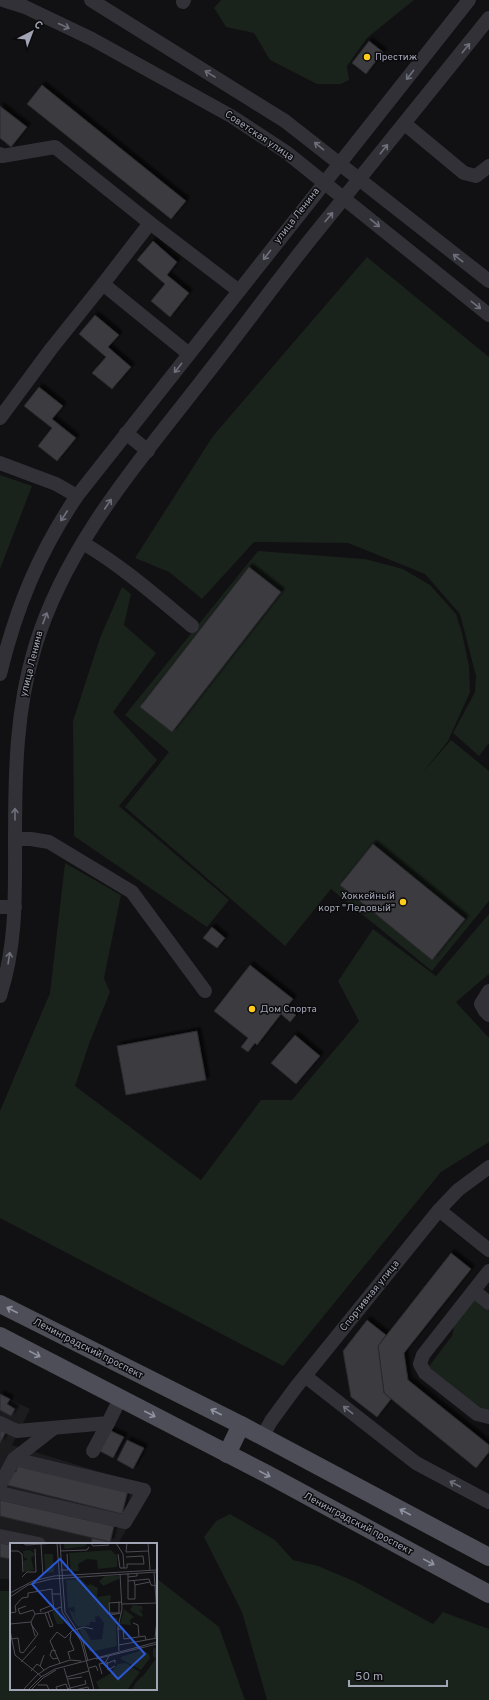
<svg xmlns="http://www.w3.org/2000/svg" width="489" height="1700" viewBox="0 0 489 1700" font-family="Overpass,sans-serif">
<defs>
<filter id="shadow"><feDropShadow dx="3.5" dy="-3.5" stdDeviation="1" flood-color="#0009"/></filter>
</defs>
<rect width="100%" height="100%" fill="#111012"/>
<!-- built -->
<polygon fill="#1c1c1f" points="0,1394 30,1409 12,1445 150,1487 118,1544 11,1544 11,1579 0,1579"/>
<!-- green -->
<g fill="#1a221c">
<polygon points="221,0 414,0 367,38 347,66 349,80 341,84 317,84 270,60 254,33 226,27 214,8"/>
<polygon points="367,257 489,357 489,743 479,756 453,733 475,692 476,676 460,614 425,574 348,543 254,542 202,599 169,572 135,558 213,436"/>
<polygon points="0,475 32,486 0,569"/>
<polygon points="258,551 365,559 403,569 430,585 456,614 462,633 469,666 470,692 448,741 423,772 451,740 489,771 489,901 432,971 331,889 285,946 125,807 169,752 125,715"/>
<polygon points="122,587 131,594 124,625 156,653 113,712 157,760 119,806 229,900 207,927 74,836 73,721 100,638"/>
<polygon points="65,863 121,895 104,978 110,992 89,1044 75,1086 201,1180 261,1100 292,1100 359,1021 338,981 373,929 436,976 489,914 489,974 456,1002 489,1038 489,1142 441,1172 283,1366 0,1218 0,1111 50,993"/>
<polygon points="474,1299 489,1311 489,1412 480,1410 427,1369 452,1336 455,1323"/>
<polygon points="230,1514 275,1540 293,1560 318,1566 354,1581 433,1624 443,1612 489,1629 489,1700 267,1700 242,1612 204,1537 216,1521"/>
<polygon points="156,1578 219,1627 245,1700 0,1700 0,1591 11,1591 11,1689 156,1689"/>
</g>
<!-- building -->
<g fill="#3a3a40" stroke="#2b2a2e" filter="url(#shadow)">
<polygon points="369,41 383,52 366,74 352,63"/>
<polygon points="42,85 186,201 171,219 27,104"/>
<polygon points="0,106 27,127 11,147 0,138"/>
<polygon points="153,241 177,262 167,275 189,293 170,317 151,301 165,284 137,260"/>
<polygon points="95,315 119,335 108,347 131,367 112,389 92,373 106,357 79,334"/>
<polygon points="39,387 63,406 52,419 76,438 57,461 38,446 52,428 24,406"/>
<polygon points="249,567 281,592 172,732 140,707"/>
<polygon points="373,844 465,919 432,960 340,885"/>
<polygon points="212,927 225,938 217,948 203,938"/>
<polygon points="250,965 293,999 286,1008 296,1015 290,1022 281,1014 257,1045 255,1043 248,1052 241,1047 248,1038 214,1011"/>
<polygon points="197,1031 206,1080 126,1095 117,1046"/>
<polygon points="295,1035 320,1056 296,1084 271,1063"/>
<polygon points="451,1253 471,1269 404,1353 408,1380 489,1445 489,1452 476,1468 384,1393 378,1346"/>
<polygon points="367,1320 386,1335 378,1346 384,1393 391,1399 377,1417 351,1397 343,1351"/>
<polygon points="0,1394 10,1399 7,1404 15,1409 11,1416 0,1410"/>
<polygon points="0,1426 7,1430 0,1443"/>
<polygon points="107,1429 124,1437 113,1458 96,1449"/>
<polygon points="127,1440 144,1448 133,1469 117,1460"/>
<polygon points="18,1463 128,1490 122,1514 7,1485 11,1471 16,1472"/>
<polygon points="0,1500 114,1526 110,1542 0,1516"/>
<polygon points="92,1538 106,1541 105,1544 91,1544"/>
<polygon points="0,1543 11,1545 11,1559 0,1557"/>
</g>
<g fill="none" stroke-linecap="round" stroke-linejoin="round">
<!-- minor -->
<g stroke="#313137" stroke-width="14">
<polyline points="3,0 25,7 92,39 231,116 286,152 489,315"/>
<polyline points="91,0 285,121 489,281"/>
<polyline points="183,2 184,0"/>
<polyline points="405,124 464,173 476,176 489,166"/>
<polyline points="0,154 2,156 55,147 150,223 103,284 189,354"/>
<polyline points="150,223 239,291"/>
<polyline points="0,418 51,349 103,284"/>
<polyline points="126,433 148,451"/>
<polyline points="0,463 56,484 77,496"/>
<path d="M83 543C122 566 157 597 192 626"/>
<path d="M0 674C16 608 39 552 77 496L469 0"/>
<polyline points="15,839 31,839 49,842 132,892 205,991"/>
<polyline points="0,907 15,907"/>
<polyline points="489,991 481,1004 485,1011 489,1015"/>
<path d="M0 996C17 943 15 893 15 838 15 774 16 709 35 647 66 544 139 462 203 379 241 331 276 282 314 235 372 163 431 91 489 18"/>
<polyline points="439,1210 489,1250"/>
<polyline points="489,1271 423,1355 420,1364 425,1373 477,1414 489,1417"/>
<polyline points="474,1291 489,1303"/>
<polyline points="305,1376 416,1463 489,1502"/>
<polyline points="0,1423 17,1431 108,1423 120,1399"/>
<polyline points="263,1436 271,1421 296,1387 439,1210 458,1190 489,1167"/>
<polyline points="93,1451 108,1423"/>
<polyline points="0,1485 14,1459 54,1428"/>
<polyline points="0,1493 125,1522 144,1490 14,1459"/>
<polyline points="0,1536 39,1544"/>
</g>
<!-- major -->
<g stroke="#4d4e57" stroke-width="18">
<polyline points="0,1304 241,1425 489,1557"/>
<polyline points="0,1336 267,1474 489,1594"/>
<polyline points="227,1454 241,1425"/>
</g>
</g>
<!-- one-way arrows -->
<defs><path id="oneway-shaft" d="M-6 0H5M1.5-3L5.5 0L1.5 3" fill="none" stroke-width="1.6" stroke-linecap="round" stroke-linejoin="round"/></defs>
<g stroke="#6e707c">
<use href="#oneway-shaft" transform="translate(64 26) rotate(25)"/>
<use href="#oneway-shaft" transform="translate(466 48) rotate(-51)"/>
<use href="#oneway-shaft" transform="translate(210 74) rotate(-148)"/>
<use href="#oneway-shaft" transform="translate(410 75) rotate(128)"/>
<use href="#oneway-shaft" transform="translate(319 146) rotate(-141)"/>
<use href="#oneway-shaft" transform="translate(384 149) rotate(-51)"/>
<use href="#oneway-shaft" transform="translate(329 217) rotate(-50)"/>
<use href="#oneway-shaft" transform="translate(375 223) rotate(39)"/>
<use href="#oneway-shaft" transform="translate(267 255) rotate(128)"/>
<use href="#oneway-shaft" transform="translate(458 258) rotate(-142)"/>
<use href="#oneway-shaft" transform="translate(476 305) rotate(38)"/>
<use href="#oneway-shaft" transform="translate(178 368) rotate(129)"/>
<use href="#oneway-shaft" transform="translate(108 504) rotate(-56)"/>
<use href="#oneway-shaft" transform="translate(64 516) rotate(123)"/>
<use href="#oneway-shaft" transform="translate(45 618) rotate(-69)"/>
<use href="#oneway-shaft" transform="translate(15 814) rotate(-90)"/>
<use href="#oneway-shaft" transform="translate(9 958) rotate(-81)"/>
<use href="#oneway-shaft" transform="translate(348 1410) rotate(-142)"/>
<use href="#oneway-shaft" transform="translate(455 1484) rotate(-152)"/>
</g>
<g stroke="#8f93a1">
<use href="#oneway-shaft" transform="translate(12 1310) rotate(-153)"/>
<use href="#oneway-shaft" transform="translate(35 1354) rotate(28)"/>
<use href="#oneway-shaft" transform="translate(216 1412) rotate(-153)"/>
<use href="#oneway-shaft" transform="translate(150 1414) rotate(27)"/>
<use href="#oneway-shaft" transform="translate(265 1474) rotate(28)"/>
<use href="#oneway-shaft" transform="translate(405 1512) rotate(-152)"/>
<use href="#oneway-shaft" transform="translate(429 1562) rotate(28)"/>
</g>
<!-- markers -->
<g fill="#ffcc1b" stroke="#0c0b0d" stroke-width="1.5">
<circle cx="367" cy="57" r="4"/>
<circle cx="403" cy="902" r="4"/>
<circle cx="252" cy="1009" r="4"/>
</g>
<g text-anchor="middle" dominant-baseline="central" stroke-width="3" stroke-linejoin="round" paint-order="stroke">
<!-- poi labels -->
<g font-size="10" fill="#a0a4b4" stroke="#0c0b0d" text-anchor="start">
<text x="375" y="57">Престиж</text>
<text x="395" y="896" text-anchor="end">Хоккейный<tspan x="395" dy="12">корт "Ледовый"</tspan></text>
<text x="260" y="1009">Дом Спорта</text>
</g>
<!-- street labels -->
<g font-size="10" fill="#a0a4b4" stroke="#0c0b0d">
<text transform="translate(259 136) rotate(34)">Советская улица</text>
<text transform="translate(297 216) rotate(-52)">улица Ленина</text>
<text transform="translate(32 664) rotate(-76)">улица Ленина</text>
<text transform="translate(370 1296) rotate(-51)">Спортивная улица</text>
<text transform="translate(88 1349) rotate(27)">Ленинградский проспект</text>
<text transform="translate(358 1524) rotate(28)">Ленинградский проспект</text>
</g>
</g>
<!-- overview -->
<g transform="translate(10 1543)">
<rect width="147" height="147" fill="#111012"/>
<path d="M53 0H76V3L55 6ZM20 7 25 11 21 15 24 27 14 29 13 18 18 16 14 15 13 8ZM101 7 107 13V24L88 26 87 17 77 16 68 21 69 28H61L59 10ZM34 11H43L44 29 35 30ZM95 33H109V36L93 43 89 38ZM71 36 78 43 80 41 88 45 87 54 101 52 98 73 108 75 106 84 107 103 80 109 69 86 74 85 81 97 92 96 94 80 89 73 85 74 86 79H80V82L68 84 63 77 59 67 64 69 65 75 64 58 71 53 64 58V64L58 65 56 37ZM123 62 132 63 133 68 129 66 133 72 131 74 120 67ZM48 66 54 80 52 81H47L42 69ZM114 66 124 74 120 77 121 82 110 81ZM147 104V147H122L126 139 133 133 146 116 143 113V106ZM132 107 138 110 140 115 131 127 111 116V114ZM116 120 130 129 117 147H90L86 139 101 130 108 121Z" fill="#1a221c"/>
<path fill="none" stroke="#4a4b53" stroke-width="1" d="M13 0 16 2 47 0M47 0 52 69 71 98 84 147M50 0 55 69 72 95 78 118M81 0 83 3 99 2M106 0 113 11 114 25H117M117 0 116 9 138 8M138 0 140 27M31 1 33 32M0 8H8L12 11 13 29M50 8 77 7 79 4M108 11 110 25H114M116 14 133 13 134 21H117V25M51 27H58L57 11M144 29 147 70M118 30V56H125V42M12 34 17 29H26L25 6M118 34 127 33V30M118 38 139 36 141 42 147 43M124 38 125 42 140 39M0 50 23 38 44 33 147 27M42 51 44 67M0 54 18 42 41 36 147 29M112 61 146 60M16 63 8 66 10 71 23 67 25 71 35 70 51 64M31 69 30 67 40 63M0 70 6 69 5 63 12 55 18 54V50L42 46V51H50M35 70 40 84 43 83 38 69M99 70H109V59M111 70 100 72 99 60 112 59M123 80 128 82 129 93M0 81 21 79M107 86H113L114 96 135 93 136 97M0 87 5 112 32 134M65 87 74 84 83 86M25 93 21 79 25 71M145 95 147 77M1 96 8 95 10 109 13 110 28 91 21 81M109 102 147 95M46 108 42 107 40 112 43 116 48 115M109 108 108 84 112 66 110 31M34 112 30 123 34 127M60 116 58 109 64 107 60 97 61 90M86 116 147 101M11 119 26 103M97 119 98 127 105 123M50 120 40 98 47 89 55 95 63 87M96 121 105 117V120M54 125 60 145 57 146M79 125 86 123 88 128M21 128 27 121 30 123M92 131 89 121 95 120 99 113M57 134 79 128M58 136 72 134M28 142H37L39 147M13 147 27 132 39 124 60 117 71 118M18 147 31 134 45 126 147 99M21 147 33 135 46 127M47 147 46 144 56 141 58 147M61 147 60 145 76 141 75 137M65 147 78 144 79 147"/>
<path fill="#2a57d4" fill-opacity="0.15" stroke="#2a57d4" stroke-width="2" d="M50 16 135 111 108 136 22 41Z"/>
<rect width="147" height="147" fill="none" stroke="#a0a4b4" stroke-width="2"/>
</g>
<!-- north arrow -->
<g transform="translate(32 32) rotate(42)" stroke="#0c0b0d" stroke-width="3" paint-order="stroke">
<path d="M0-3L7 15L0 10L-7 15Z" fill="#a0a4b4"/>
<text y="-6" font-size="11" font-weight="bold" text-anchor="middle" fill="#a0a4b4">С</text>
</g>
<!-- scale -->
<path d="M349 1680v6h98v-6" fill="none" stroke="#a0a4b4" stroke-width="2"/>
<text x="355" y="1680" font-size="12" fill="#a0a4b4" stroke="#0c0b0d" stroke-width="3" paint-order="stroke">50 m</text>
</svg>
